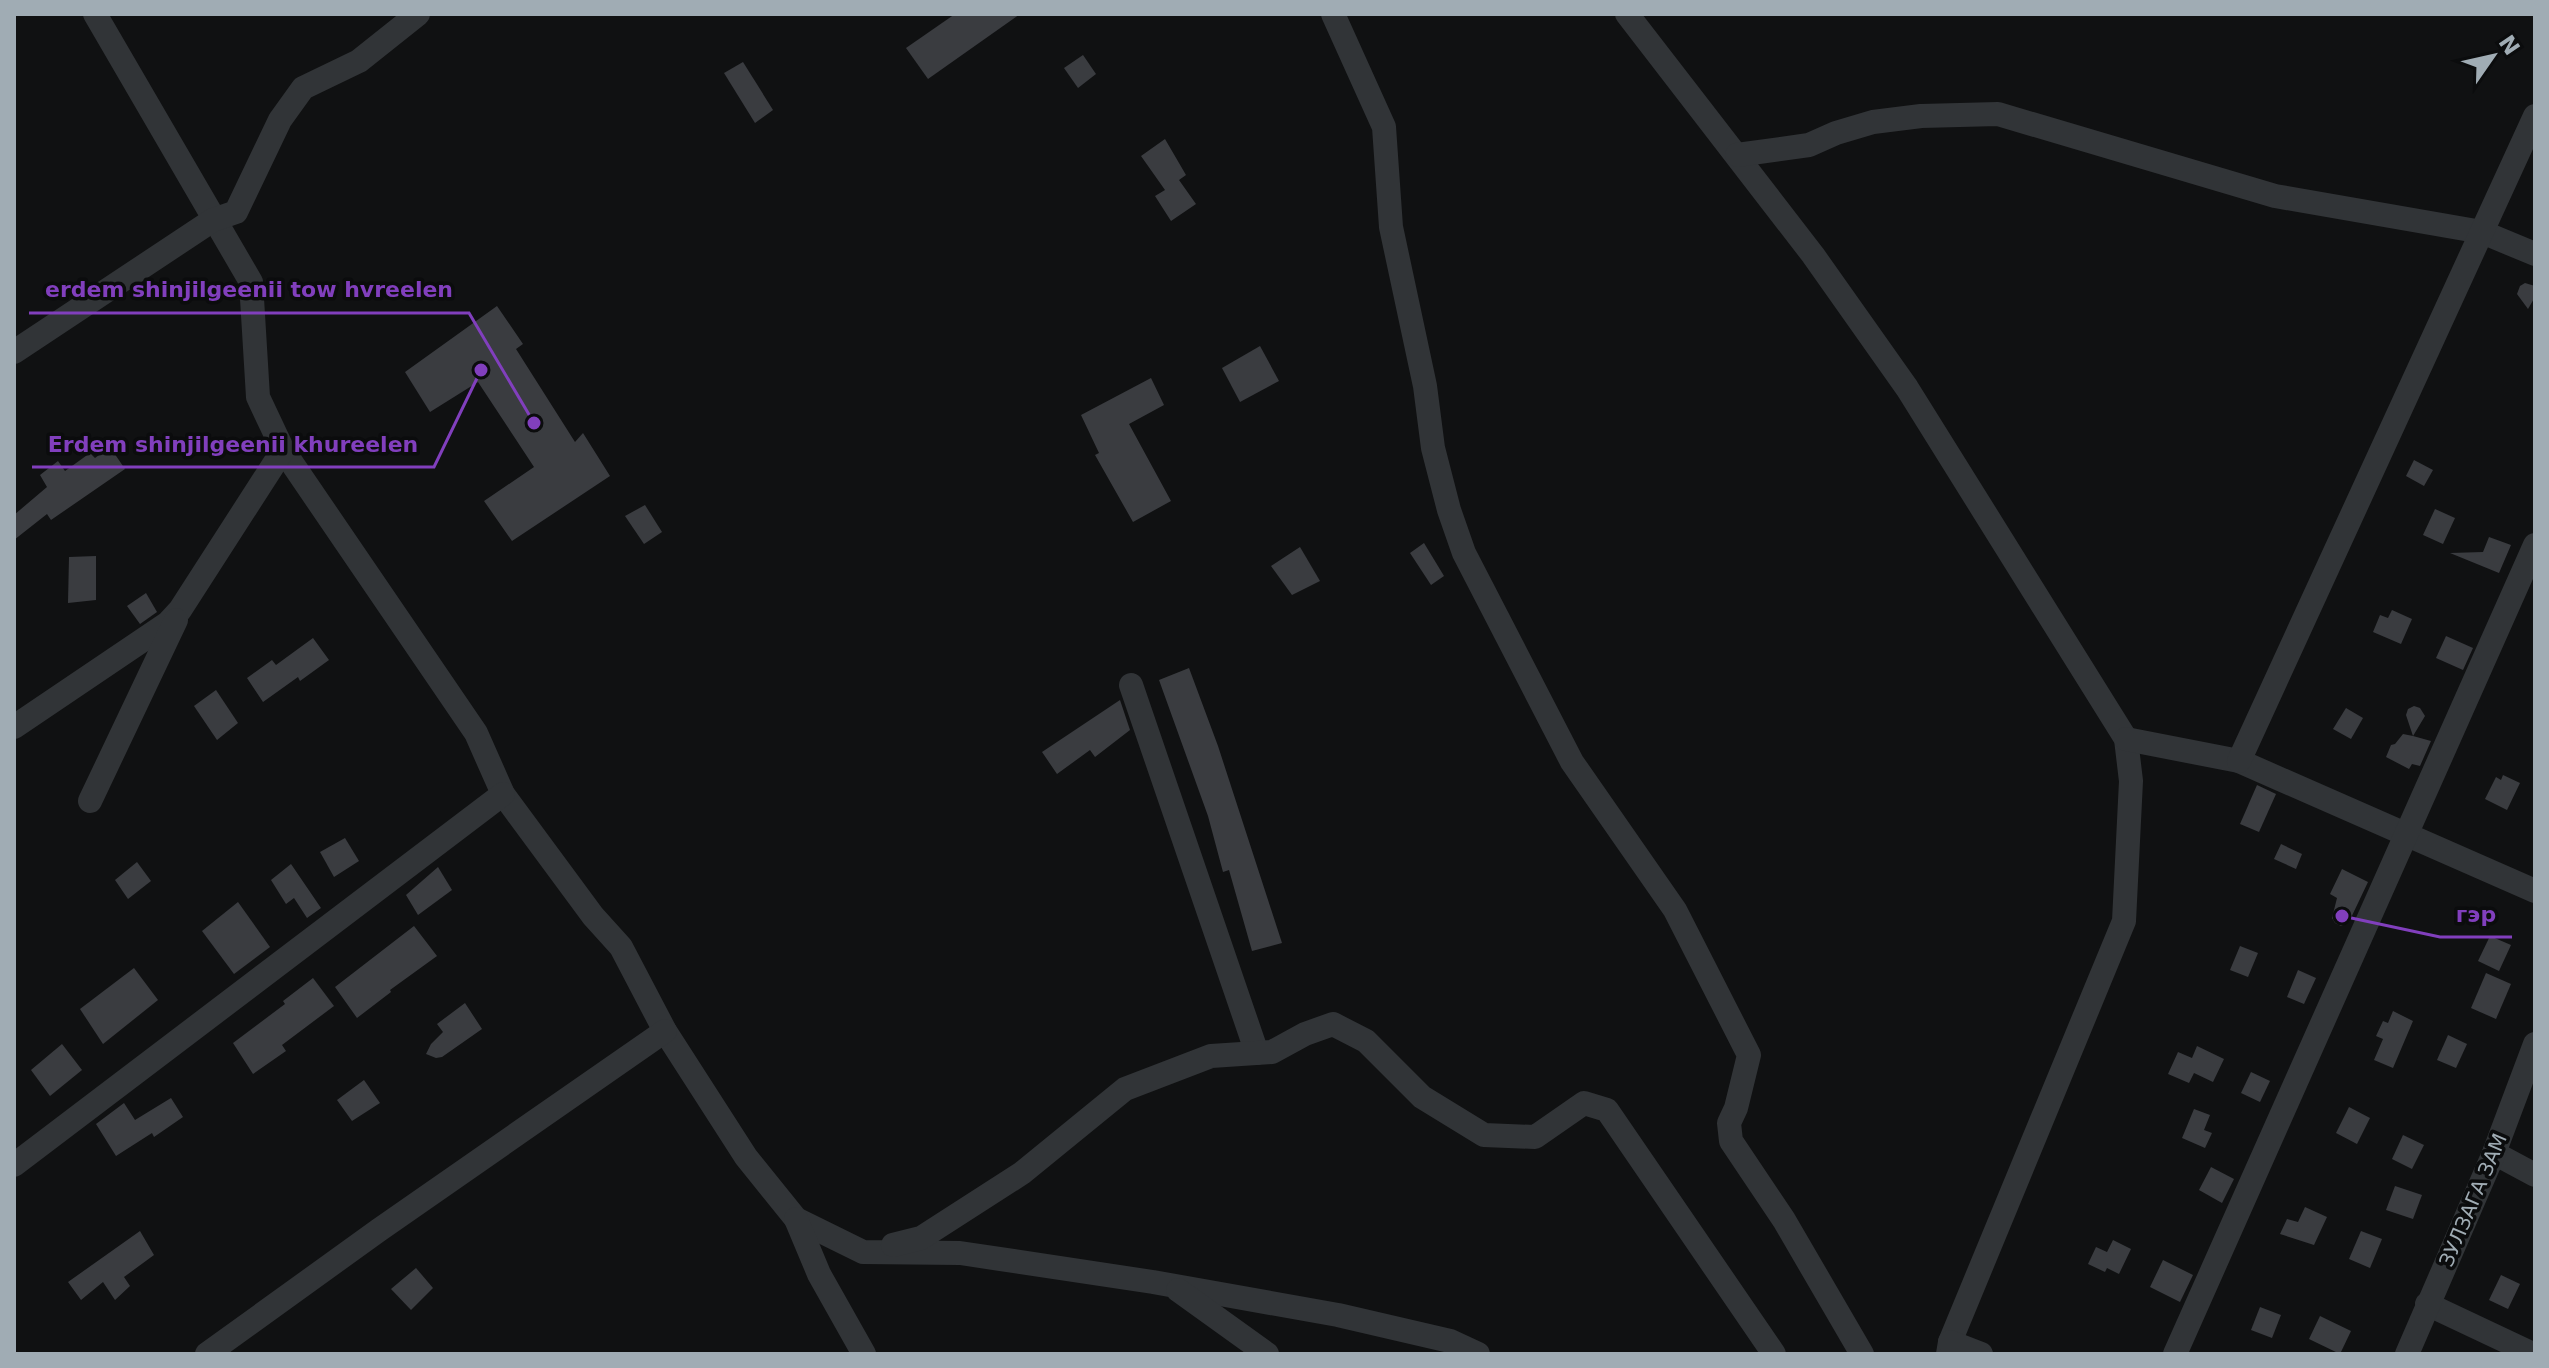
<svg xmlns="http://www.w3.org/2000/svg" width="2549" height="1368" viewBox="0 0 2549 1368" font-family="'DejaVu Sans',sans-serif">
<rect width="100%" height="100%" fill="#101112"/>
<!-- building -->
<g fill="#3a3c40">
<polygon points="955,14 1020,14 928,79 906,48"/>
<polygon points="1083,55 1096,74 1078,88 1064,68"/>
<polygon points="743,62 773,110 755,123 724,73"/>
<polygon points="1165,139 1186,175 1179,180 1196,204 1171,221 1155,196 1165,190 1141,156"/>
<polygon points="2525,283 2535,286 2535,297 2528,309 2517,294 2520,286"/>
<polygon points="497,306 523,344 516,349 575,442 583,433 610,476 512,541 484,501 534,467 478,382 430,412 405,372"/>
<polygon points="1260,346 1279,381 1240,402 1222,368"/>
<polygon points="1151,378 1164,405 1129,424 1171,501 1133,522 1095,455 1099,453 1081,415"/>
<polygon points="110,447 125,469 51,520 47,514 14,540 14,515 47,487 40,475 58,461 65,471 90,453 95,458"/>
<polygon points="2414,460 2433,470 2424,486 2406,476"/>
<polygon points="645,505 662,532 644,544 625,516"/>
<polygon points="2435,509 2455,518 2443,544 2423,535"/>
<polygon points="2489,537 2511,545 2499,573 2450,553 2483,552"/>
<polygon points="1424,543 1444,576 1431,585 1410,553"/>
<polygon points="1300,547 1320,581 1292,595 1271,566"/>
<polygon points="96,556 96,600 68,603 69,557"/>
<polygon points="146,593 157,612 140,624 127,606"/>
<polygon points="2392,610 2412,619 2401,644 2373,632 2380,615 2388,618"/>
<polygon points="2446,636 2473,648 2463,670 2436,658"/>
<polygon points="313,638 329,660 300,681 298,677 263,702 247,678 272,660 276,665"/>
<polygon points="1189,668 1218,746 1282,943 1252,951 1229,870 1223,872 1208,816 1159,680"/>
<polygon points="216,690 238,723 217,740 194,706"/>
<polygon points="1120,700 1130,730 1095,757 1090,750 1057,774 1042,752"/>
<polygon points="2414,706 2420,708 2425,716 2413,736 2431,741 2420,766 2412,764 2409,769 2386,757 2391,745 2395,744 2403,734 2413,736 2406,715 2408,709"/>
<polygon points="2346,708 2363,718 2351,739 2333,729"/>
<polygon points="2503,775 2520,783 2507,810 2485,799 2496,777 2501,780"/>
<polygon points="2257,785 2276,794 2259,832 2240,824"/>
<polygon points="345,838 359,861 334,877 320,852"/>
<polygon points="2281,844 2302,854 2296,869 2274,859"/>
<polygon points="137,862 151,881 128,899 115,880"/>
<polygon points="291,864 321,908 307,918 294,898 286,904 271,880"/>
<polygon points="438,867 452,890 418,915 406,895"/>
<polygon points="2342,869 2368,882 2349,922 2341,926 2335,923 2332,918 2337,898 2330,894"/>
<polygon points="238,902 270,947 234,974 202,931"/>
<polygon points="414,926 437,956 390,990 391,992 357,1018 335,987"/>
<polygon points="2490,936 2511,945 2499,971 2478,961"/>
<polygon points="2240,946 2258,953 2248,977 2230,970"/>
<polygon points="134,968 158,1000 103,1044 80,1009"/>
<polygon points="2298,970 2316,978 2304,1004 2287,997"/>
<polygon points="2486,973 2511,984 2496,1019 2471,1008"/>
<polygon points="313,978 334,1006 282,1045 286,1051 253,1074 233,1043 285,1004 283,1001"/>
<polygon points="465,1003 482,1029 442,1057 436,1058 426,1054 431,1044 443,1032 437,1024"/>
<polygon points="2393,1011 2413,1021 2393,1068 2374,1060 2383,1039 2376,1036 2383,1021 2388,1023"/>
<polygon points="2448,1035 2467,1044 2456,1068 2437,1060"/>
<polygon points="62,1044 82,1070 50,1096 31,1070"/>
<polygon points="2197,1046 2224,1059 2213,1082 2194,1073 2189,1083 2168,1074 2178,1052 2192,1058"/>
<polygon points="2251,1072 2270,1081 2260,1102 2241,1093"/>
<polygon points="364,1080 380,1103 352,1121 337,1100"/>
<polygon points="171,1098 183,1117 154,1137 152,1133 116,1156 96,1124 124,1103 135,1120"/>
<polygon points="2349,1107 2370,1118 2357,1144 2336,1133"/>
<polygon points="2194,1109 2210,1115 2204,1130 2212,1133 2205,1148 2182,1138"/>
<polygon points="2403,1135 2424,1145 2412,1169 2392,1159"/>
<polygon points="2211,1167 2234,1179 2222,1203 2199,1190"/>
<polygon points="2395,1186 2422,1195 2413,1219 2386,1210"/>
<polygon points="2305,1207 2327,1217 2314,1245 2280,1234 2287,1219 2298,1222"/>
<polygon points="140,1231 154,1255 124,1277 130,1286 115,1300 103,1282 81,1300 68,1282"/>
<polygon points="2361,1231 2382,1239 2370,1268 2349,1259"/>
<polygon points="2113,1240 2131,1249 2119,1274 2107,1268 2105,1272 2088,1264 2096,1247 2107,1252"/>
<polygon points="2163,1260 2193,1275 2180,1302 2150,1287"/>
<polygon points="416,1268 433,1288 411,1310 391,1289"/>
<polygon points="2501,1275 2520,1284 2508,1309 2489,1300"/>
<polygon points="2260,1307 2281,1315 2272,1338 2251,1330"/>
<polygon points="2320,1316 2351,1331 2340,1354 2309,1339"/>
</g>
<g fill="none" stroke-linecap="round" stroke-linejoin="round">
<!-- minor -->
<g stroke="#313437" stroke-width="24">
<polyline points="95,14 251,282 258,397 283,450 476,733 503,794 593,916 621,947 665,1031 746,1157 796,1219 863,1252 960,1253 1153,1282 1338,1315 1450,1341 1478,1354"/>
<polyline points="1333,14 1384,127 1391,227 1425,386 1433,448 1449,510 1464,553 1572,762 1675,910 1749,1055 1736,1108 1729,1123 1731,1141 1784,1220 1862,1354"/>
<polyline points="1627,14 1813,255 1907,388 2126,739 2131,781 2124,921 1950,1342 1948,1354"/>
<polyline points="1737,155 1809,145 1836,133 1873,122 1921,116 1998,114 2275,196 2482,232 2535,254"/>
<polyline points="14,352 213,220 236,212 280,120 303,88 359,61 418,14"/>
<polyline points="1131,685 1257,1053"/>
<polyline points="14,727 168,623 180,610 283,450"/>
<polyline points="2126,739 2239,761 2535,891"/>
<polyline points="2239,761 2535,116"/>
<polyline points="90,801 176,620"/>
<polyline points="2494,1153 2535,1175"/>
<polyline points="14,1165 503,794"/>
<polyline points="796,1219 819,1274 864,1354"/>
<polyline points="893,1245 921,1238 1022,1173 1125,1089 1211,1056 1272,1052 1305,1034 1333,1024 1366,1041 1422,1097 1484,1135 1535,1137 1584,1103 1607,1110 1774,1354"/>
<polyline points="1178,1290 1267,1354"/>
<polyline points="2427,1304 2533,1354"/>
<polyline points="1950,1342 1981,1354"/>
<polyline points="207,1354 379,1230 665,1031"/>
<polyline points="2175,1354 2535,545"/>
<polyline points="2407,1354 2494,1153 2535,1044"/>
</g>
</g>
<g text-anchor="middle" dominant-baseline="central" stroke-width="7" stroke-linejoin="round" paint-order="stroke">
<!-- street labels -->
<g font-size="20" fill="#a0acb4" stroke="#0b0c0d">
<text transform="translate(2473 1200) rotate(-67)">ЗУЛЗАГА ЗАМ</text>
</g>
</g>
<!-- callouts -->
<path fill="none" stroke="#813fbd" stroke-width="3" d="M534 423L469 313H29M481 370L434 467H32M2342 916L2440 937H2512"/>
<g fill="#813fbd" stroke="#0b0c0d" stroke-width="3">
<circle cx="534" cy="423" r="8"/>
<circle cx="481" cy="370" r="8"/>
<circle cx="2342" cy="916" r="8"/>
</g>
<g font-size="22" text-anchor="middle" font-weight="bold" fill="#813fbd" stroke="#0b0c0d" stroke-width="7" stroke-linejoin="round" paint-order="stroke">
<text x="249" y="297">erdem shinjilgeenii tow hvreelen</text>
<text x="233" y="452">Erdem shinjilgeenii khureelen</text>
<text x="2476" y="922">гэр</text>
</g>
<!-- border -->
<rect width="2549" height="1368" fill="none" stroke="#a0acb4" stroke-width="32"/>
<!-- north arrow -->
<g transform="translate(2493 56) rotate(56)" stroke="#0b0c0d" stroke-width="6" paint-order="stroke">
<path d="M0-6L14 30L0 20L-14 30Z" fill="#a0acb4"/>
<text y="-12" font-size="22" font-weight="bold" text-anchor="middle" fill="#a0acb4">N</text>
</g>
</svg>
